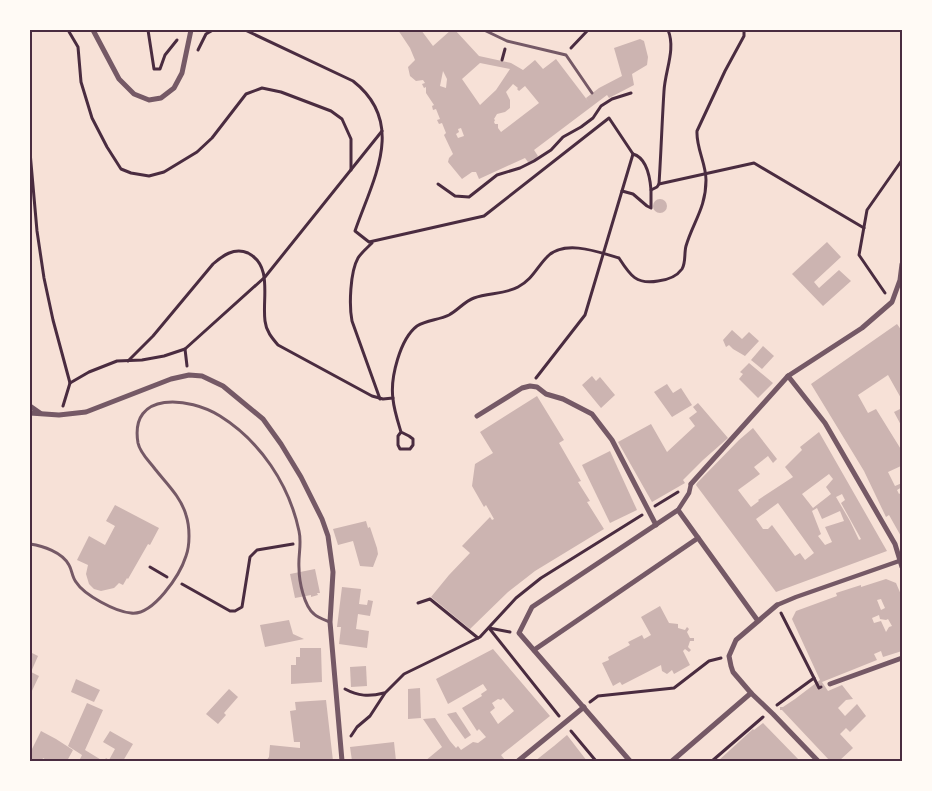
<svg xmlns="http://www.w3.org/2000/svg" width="932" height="791" viewBox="0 0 932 791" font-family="'Alegreya Sans',sans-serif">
<rect width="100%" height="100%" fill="#f7e1d7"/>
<!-- building -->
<g fill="#ccb4b1" fill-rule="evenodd">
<path d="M398 30H421L433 46 451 30H455L479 56 511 63 523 70 535 60 543 69 556 59 588 101 586 98 599 88 622 76 614 48 640 39 644 41 648 57 647 65 632 74 634 85 609 98 607 95 534 150 538 156 534 161 528 162 525 158 479 179 476 172H472L462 179 448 162 449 158 453 154 444 135 446 133 442 123 439 124 437 120 440 119 436 109 433 110 432 106 434 105 426 93V87L424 88 422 84 425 83 423 80 416 81 410 76 408 67 415 60 410 48ZM480 63 510 69 496 90 480 105 462 79ZM443 71 447 79 446 88 440 86ZM513 84 518 88 517 89 519 91 525 86 539 103 501 132 498 128V124H495L494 122 495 120 494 119 497 114 505 112 510 108V100L506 92ZM461 128 464 136 458 138 456 134 459 132 458 129Z"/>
<circle cx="660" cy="206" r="7"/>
<polygon points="827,242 841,257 814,282 819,288 839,270 851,281 823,306 792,274"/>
<polygon points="897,324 902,331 902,400 888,375 858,395 868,413 876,409 902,451 901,453 902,468 901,466 888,472 895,486 902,483 902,487 897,490 899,494 902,492 902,538 889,515 886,517 864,471 811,384"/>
<polygon points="732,330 742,339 749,332 759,341 745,356 733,349 729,345 726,347 723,340"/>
<polygon points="763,346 774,356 762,369 751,360"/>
<polygon points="749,363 773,383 758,398 739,379 743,374 740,372"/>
<polygon points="592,376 596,381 600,377 615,395 601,408 582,385"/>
<polygon points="667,384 673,393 681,388 692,405 672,417 654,392"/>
<polygon points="537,396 564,440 559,443 581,481 578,482 590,501 587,502 604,529 535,571 508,592 470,629 431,597 449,575 470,553 462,546 490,517 492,520 494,519 486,505 484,507 472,486 475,464 493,453 480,432"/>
<polygon points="698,403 728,438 703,460 683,480 685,483 652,502 618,442 651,424 667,452 695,426 689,418 697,412 693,407"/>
<polygon points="902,408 902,427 894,412"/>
<path d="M753 428 777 459 773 463 768 456 754 467 760 474 738 490 751 507 759 501 758 500 793 477 785 467 802 450 800 447 819 432 887 551 776 592 696 485 697 483 739 440ZM829 474 833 479 826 487 831 494 813 508 802 494ZM842 494 845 500 841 503 861 539 859 540 850 521 836 497ZM778 503 814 553 805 560 800 553 795 556 772 525 768 529H763L756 519ZM817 508 822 519 840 511 844 521 825 527 832 542 825 545 818 536 821 534 812 511Z"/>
<polygon points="610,451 637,510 610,523 582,465"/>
<polygon points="115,505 159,528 150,545 148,544 128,579 127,578 123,585 119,583 114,588 101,591 94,589 89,584 86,574 88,565 77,560 89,536 105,545 115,526 106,521"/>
<polygon points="366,521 368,528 370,527 377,548 378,554 373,567 360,566 353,541 338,545 333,529"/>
<polygon points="315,569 320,593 317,593 318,595 311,597 311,595 295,598 290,574"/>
<path d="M886 579 896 583 902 597V651L883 657 881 651 874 654 877 660 822 682 828 691 842 685 853 699 846 700 838 708 845 716 857 704 866 716 850 732 846 728 840 734 853 748 839 761H830L782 710H780V707H783L795 699 820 680 792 619 796 611 837 596 836 593 861 585V587ZM881 599 885 608 881 610 877 600ZM879 615 880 619 886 620 888 619 892 626 889 627 886 632 881 621 874 623 872 618Z"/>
<polygon points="342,587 361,589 359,604 367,605 368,600 373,601 370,616 358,614 356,629 369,631 367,648 339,644 341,627 337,627"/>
<polygon points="660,606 669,623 678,624 678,628 685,630 687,627 689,629 687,632 690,638 694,638 694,641 690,641 688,647 691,650 689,652 685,649 683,651 690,665 674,674 672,670 667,674 662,671 661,665 622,685 620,682 613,686 602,663 609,660 608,657 630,645 628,642 642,635 644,639 651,635 641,617"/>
<polygon points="289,620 293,634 304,639 265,647 260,625"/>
<polygon points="300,648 321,648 322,682 291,684 291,665 296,665 296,657 300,657"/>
<path d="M493 649 550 716 501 755 505 760 504 761H425L442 747 423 719 435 718 450 741 456 748 458 746 461 750 473 742 478 743 486 737 479 729 477 731 462 708 482 696 481 694 487 690 483 684 448 704 436 679ZM503 698 514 711 498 724 490 712 495 708 492 703 498 699 501 700Z"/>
<polygon points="30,652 38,656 31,672 39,676 30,695"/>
<polygon points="366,666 367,686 351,687 350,667"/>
<polygon points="76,679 100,690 94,702 71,692"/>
<polygon points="420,688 421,718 408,719 408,689"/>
<polygon points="229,689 238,697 224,713 226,715 218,724 206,714"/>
<polygon points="326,700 333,761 266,761 269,757 270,745 300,748 300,742 294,742 290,711 296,710 295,702"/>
<polygon points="87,703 103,710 85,750 103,761 79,761 82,755 68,746"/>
<polygon points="456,712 471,735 465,739 447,714"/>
<polygon points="763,723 800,761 718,761 753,729 754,730"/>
<polygon points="41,731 56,739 73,750 67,761 48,761 43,758 42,761 30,761 31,751"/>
<polygon points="110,731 133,744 123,761 104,761 106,758 109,760 115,749 103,742"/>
<polygon points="567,735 587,761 535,761 554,746"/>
<polygon points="394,742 396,761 352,761 350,747"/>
</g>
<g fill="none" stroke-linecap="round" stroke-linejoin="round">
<!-- path -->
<g stroke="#4a2c40" stroke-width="3">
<polyline points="68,30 78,47 81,82 92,118 107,147 121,169 131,173 149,176 164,172 197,152 212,138 246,94 262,88 281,92 331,111 342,119 351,139 351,170"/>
<polyline points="148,30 154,69 160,69 165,55 177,40"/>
<path d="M245 30 353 81C407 123 373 179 355 231L369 242 484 216 609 118 633 154 585 315 536 378"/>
<polyline points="571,48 588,30"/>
<polyline points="198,50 206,34 213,30"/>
<polyline points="502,60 505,49"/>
<polyline points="30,152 37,231 44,278 53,320 70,383 63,406"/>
<path d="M633 154C647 158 650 177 651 190"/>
<polyline points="438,184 455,196 469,197 497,175 520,168 534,161 551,150 563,137 581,127 593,118 601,106 612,99 631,93"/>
<polyline points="659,184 754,163 864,228"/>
<path d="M622 191 633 194 647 206 651 208V190L657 187 659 184C661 153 662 122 664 91 665 71 676 49 668 30"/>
<path d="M372 243C367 248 361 253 358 258 350 272 349 306 352 321L380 399"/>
<polyline points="885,293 859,255 867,210 902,160"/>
<polyline points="185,349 187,366"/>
<path d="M128 361 153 336 213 264C222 256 234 247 248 253 273 266 262 298 265 321 266 331 272 338 278 345L372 396 383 399 393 398"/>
<polyline points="70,383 89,372 117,361 142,360 164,356 185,349 265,277 382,131"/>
<path d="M401 432 398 436V445L400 449H410L413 445V439L409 436 401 432C398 422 394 410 393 399 390 378 400 339 417 326 426 320 439 320 449 315 458 310 465 301 474 298 488 293 506 294 518 287 532 280 537 267 547 257 564 239 599 252 619 258 630 275 636 285 658 281 667 280 677 276 682 269 686 263 684 253 686 246 693 222 706 208 706 180 706 163 696 148 697 131L725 71 744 36V30"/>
<polyline points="655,506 678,492"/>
<polyline points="150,567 167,577"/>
<polyline points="182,584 230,611 235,611 242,607 250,557 257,550 293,544"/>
<polyline points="418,603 430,599 478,638"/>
<polyline points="781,613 814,678"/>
<polyline points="489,628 559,716"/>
<polyline points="489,628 510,632"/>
<path d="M345 689C358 696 369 697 384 693"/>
<polyline points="590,702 598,696 674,688 709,661 721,658"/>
<polyline points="777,705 814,678 819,688 821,687"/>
<polyline points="571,731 596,761"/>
<polyline points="351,736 357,727 370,716 385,693 404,674 480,637 516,598 541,578 642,515"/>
<polyline points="712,761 763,717"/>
</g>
<!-- service -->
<g stroke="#755966" stroke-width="3">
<polyline points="484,30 507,41 566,55 592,93"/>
<path d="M30 544C43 546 62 552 69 565 72 570 72 577 76 582 84 595 116 612 131 613 153 616 180 575 186 556 190 545 190 527 186 515 181 497 166 483 155 469 149 461 140 453 138 443 129 390 190 397 220 416 260 441 289 484 299 531 302 544 298 555 299 568 299 581 304 606 314 614 318 618 325 620 330 622"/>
</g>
<!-- pedestrian -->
<g stroke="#755966" stroke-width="4.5">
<polyline points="678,510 689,493 691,484"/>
<polyline points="777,605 796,597 902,560"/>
</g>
<!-- minor -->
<g stroke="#755966" stroke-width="5">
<polyline points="93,30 119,79 134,94 149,100 161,98 174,88 182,73 191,30"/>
<polyline points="788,376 825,423 895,544 902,567"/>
<polyline points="30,406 40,413"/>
<polyline points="30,413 59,415 86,412 171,379 189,375 202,376 223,386 263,419 281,444 301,477 322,519 328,536 333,572 330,622 342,761"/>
<polyline points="477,416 522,388 530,386 537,387 546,394 563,399 592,414 612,440 656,525"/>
<polyline points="691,484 788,376 862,328 892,302 900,280 902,264"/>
<polyline points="777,605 736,640 729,656 731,666 733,672 751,693 773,714 818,761"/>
<polyline points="534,650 698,538"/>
<polyline points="830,684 902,658"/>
<polyline points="518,761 584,707"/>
<polyline points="630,761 519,633 532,607 678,510 758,621"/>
<polyline points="672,761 751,693"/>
</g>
</g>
<!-- border -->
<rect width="932" height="791" fill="none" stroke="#fffaf5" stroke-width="62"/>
<rect x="31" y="31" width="870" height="729" fill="none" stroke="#4a2c40" stroke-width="2"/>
</svg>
